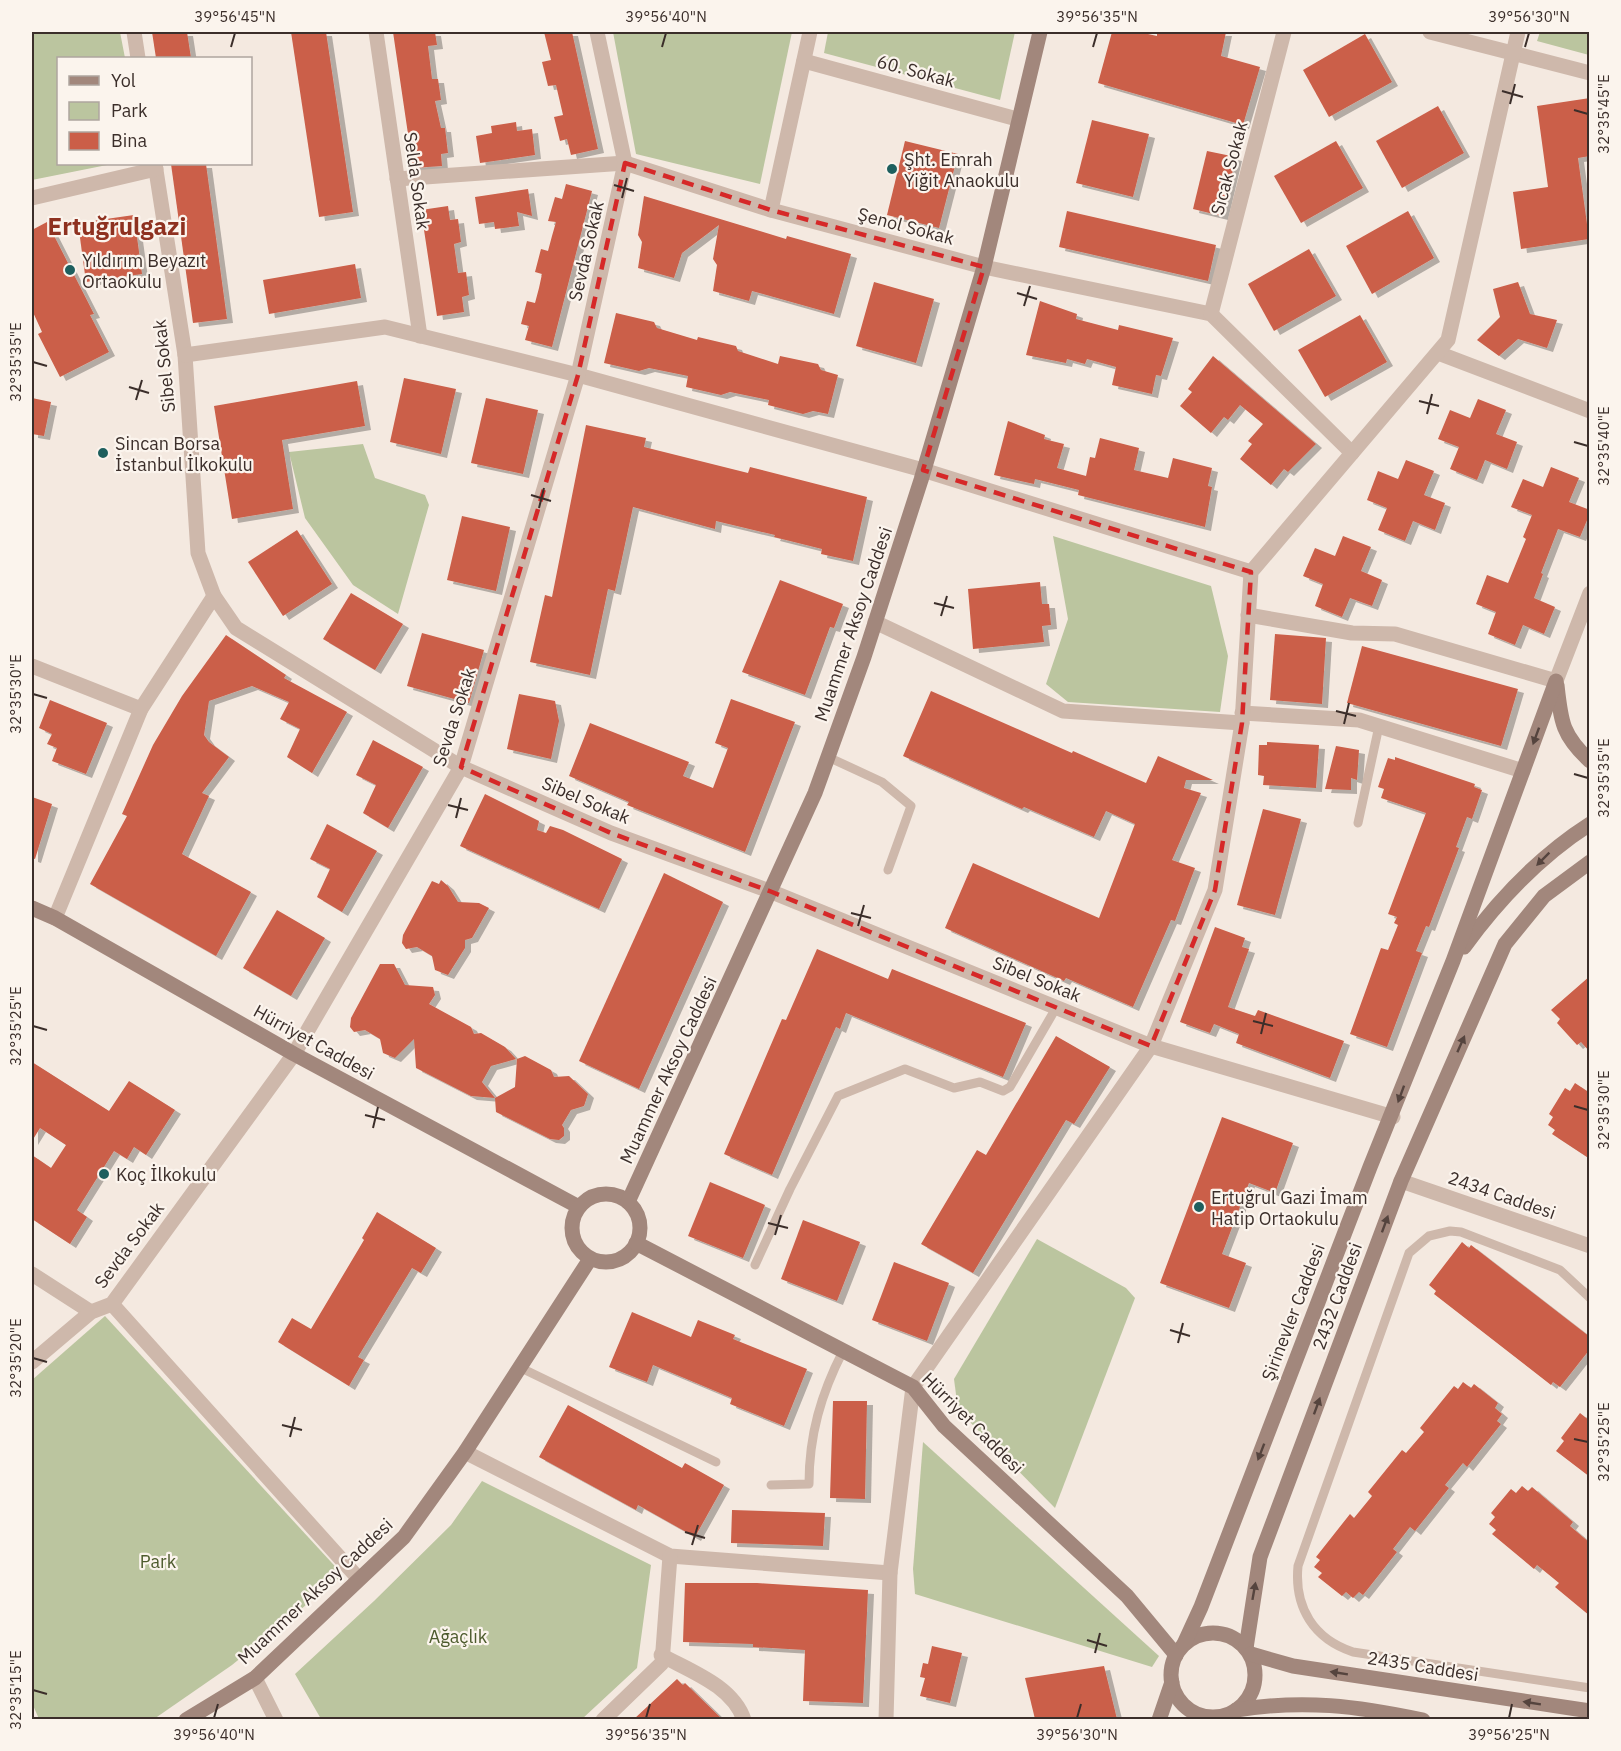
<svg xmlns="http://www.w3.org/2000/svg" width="1621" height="1751" viewBox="0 0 1621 1751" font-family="'IBM Plex Sans',sans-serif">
<defs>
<filter id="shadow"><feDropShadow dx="6" dy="4" stdDeviation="0" flood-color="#0004"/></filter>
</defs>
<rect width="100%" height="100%" fill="#f4e9e0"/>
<!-- green -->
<g fill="#bbc59f">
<polygon points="32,32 120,32 125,58 58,58 58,164 112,164 32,180"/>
<polygon points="613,32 792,32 760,184 636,154"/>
<polygon points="828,32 1015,32 1000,100 824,53"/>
<polygon points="1540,32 1589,32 1589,55 1537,41"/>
<polygon points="363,444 375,478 425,495 429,505 398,614 353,585 305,518 289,452"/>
<polygon points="1053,536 1211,586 1228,656 1220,712 1068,702 1046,684 1068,619"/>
<polygon points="1037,1239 1126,1288 1135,1298 1055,1508 958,1410 954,1379"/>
<polygon points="105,1316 343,1575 232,1665 154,1719 39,1719 32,1703 32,1380"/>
<polygon points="923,1442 1159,1656 1152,1667 915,1594 913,1569"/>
<polygon points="482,1481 651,1565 637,1668 582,1719 321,1719 295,1674 374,1601 451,1525"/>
</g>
<!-- building -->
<g fill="#cb5e48" filter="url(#shadow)">
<polygon points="152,32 187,32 191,58 156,58"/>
<polygon points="291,32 326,32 353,212 319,217"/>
<polygon points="393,32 435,32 437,45 428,46 432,79 438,79 441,100 435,101 441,128 445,128 448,153 441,154 442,166 413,168"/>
<polygon points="544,32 572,32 598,149 571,155 567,139 560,141 554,117 563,115 556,85 548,86 542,62 551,60"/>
<polygon points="1112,32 1139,32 1157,36 1157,32 1226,32 1221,56 1260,67 1243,125 1098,83"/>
<polygon points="1365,34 1392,82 1329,117 1303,70"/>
<polygon points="1590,98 1590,156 1578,158 1589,239 1521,249 1513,192 1548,187 1537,106"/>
<polygon points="1438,106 1464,153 1402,188 1376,141"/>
<polygon points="1092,120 1149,134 1133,197 1076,183"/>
<polygon points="516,122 517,131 532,129 535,155 480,163 476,136 492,133 491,126"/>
<polygon points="905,141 958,154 939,228 887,215"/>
<polygon points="1336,141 1363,188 1301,223 1274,176"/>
<polygon points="1207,151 1236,157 1222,216 1193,209"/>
<polygon points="171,164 206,164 227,319 193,323"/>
<polygon points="566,184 592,191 552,347 525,340 529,326 521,324 527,301 535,303 539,288 542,274 535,272 541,249 548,251 552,236 556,222 548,221 555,197 562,199"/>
<polygon points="528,189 532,216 517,212 519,226 495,229 494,222 479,224 475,197"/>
<polygon points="644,196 786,239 787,236 851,254 834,314 752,291 749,301 713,291 717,265 713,259 719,225 682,253 674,278 638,268 642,242 638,235"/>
<polygon points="448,206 450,220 458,219 461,242 454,244 458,273 466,272 469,295 462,297 464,312 437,316 421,210"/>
<polygon points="1067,211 1216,245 1208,281 1059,247"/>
<polygon points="1408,211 1434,258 1372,294 1346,246"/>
<polygon points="134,215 142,274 86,282 78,223"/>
<polygon points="47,222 94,314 90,315 109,352 60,377 38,334 42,332 32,310 32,230"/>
<polygon points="1309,249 1336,296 1274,331 1248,284"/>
<polygon points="355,264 361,298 269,314 263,280"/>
<polygon points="874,282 934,299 916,363 856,346"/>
<polygon points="1518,282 1530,314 1557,320 1547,348 1518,339 1499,356 1477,340 1500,317 1493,289"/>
<polygon points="1040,301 1077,314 1076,319 1118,330 1119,325 1173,338 1161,376 1156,375 1152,394 1112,385 1116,367 1087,359 1085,364 1067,359 1066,363 1026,355"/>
<polygon points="616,313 654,322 657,328 697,340 698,337 736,346 738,351 778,364 780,356 818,364 821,370 838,375 828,414 813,411 803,414 768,405 769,400 730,392 721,395 686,387 688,376 649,368 639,371 604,363"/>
<polygon points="1360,315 1387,362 1325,397 1298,350"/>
<polygon points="1213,356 1316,444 1288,472 1284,469 1271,485 1240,459 1252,444 1248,441 1263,424 1240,405 1228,420 1224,417 1211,433 1180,406 1192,392 1188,389"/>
<polygon points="404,378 456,389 441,454 390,442"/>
<polygon points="357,381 365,426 282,440 293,509 232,519 214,406"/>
<polygon points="32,398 51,402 44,436 32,434"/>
<polygon points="486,398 538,410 523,474 471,463"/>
<polygon points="1478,399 1506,410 1496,434 1517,442 1507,469 1485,460 1477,480 1450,469 1459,447 1438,439 1450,410 1470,418"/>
<polygon points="1008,421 1045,435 1044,439 1064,444 1057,468 1086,476 1090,457 1095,458 1100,438 1139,448 1134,470 1168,478 1173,458 1212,468 1208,486 1212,487 1205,527 1078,495 1079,490 1035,479 1034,484 994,475"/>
<polygon points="586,425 646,438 644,447 748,473 750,467 867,497 853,561 821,554 822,549 774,537 775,535 716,521 715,529 633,507 615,591 608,589 590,675 530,662 545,595 552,597"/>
<polygon points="1406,460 1434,471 1424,495 1445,503 1435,530 1413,521 1405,541 1378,530 1387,508 1367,500 1378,471 1398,479"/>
<polygon points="1551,467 1579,478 1569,502 1590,510 1590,513 1580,537 1558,529 1541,573 1543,574 1534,598 1555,607 1544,634 1523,625 1515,645 1488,634 1496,612 1476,604 1487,575 1508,583 1526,539 1523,537 1532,515 1511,507 1523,479 1543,487"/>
<polygon points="462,516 510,527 496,591 447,580"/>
<polygon points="297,530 332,584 283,616 248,562"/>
<polygon points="1343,536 1371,547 1361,571 1382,580 1372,606 1350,598 1342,617 1315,606 1323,584 1303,576 1315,548 1335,556"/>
<polygon points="780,580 843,604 834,628 830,627 805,695 742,672"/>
<polygon points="1040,582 1042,604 1049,604 1051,625 1042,626 1044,642 973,649 968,589"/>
<polygon points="351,593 403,624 375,670 323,639"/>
<polygon points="422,633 484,650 469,703 407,686"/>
<polygon points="1275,634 1326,638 1322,704 1270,700"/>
<polygon points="226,635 286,675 284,678 347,712 312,773 287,757 300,729 280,719 289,702 252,686 209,701 204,735 209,742 229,757 202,793 209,796 182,854 251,892 216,956 90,884 127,816 122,814 153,745 182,696"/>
<polygon points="1362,646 1518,689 1501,746 1347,703"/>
<polygon points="931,691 1072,753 1073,751 1146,783 1158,756 1213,780 1186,780 1184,788 1201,793 1172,860 1195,868 1175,921 1171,920 1133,1007 1066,978 1064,981 945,928 973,863 1099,918 1135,824 1106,811 1094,837 1024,807 1022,809 903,756"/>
<polygon points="519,694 555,701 559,721 551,759 507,749"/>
<polygon points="731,699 795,722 745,852 627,805 629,802 569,776 590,723 689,762 683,776 713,788 728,748 715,743"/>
<polygon points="50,700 107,723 86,774 52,761 57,748 47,744 52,734 39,728"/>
<polygon points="373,740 423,767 388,828 363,813 376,785 356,775"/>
<polygon points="1267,742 1319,745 1316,788 1263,785 1264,776 1258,775 1259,745 1267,745"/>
<polygon points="1336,746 1359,750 1357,780 1351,778 1351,790 1325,789"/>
<polygon points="1395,757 1475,784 1474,787 1482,790 1472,819 1467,817 1456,847 1459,848 1429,927 1426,926 1416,951 1422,953 1387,1047 1350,1034 1381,948 1388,950 1398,925 1394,923 1397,917 1388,914 1426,813 1381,798 1384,789 1378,787 1388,758 1395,760"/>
<polygon points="485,794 539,821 537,830 546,833 550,826 563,830 622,859 599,909 460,846"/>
<polygon points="32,797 52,804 35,859 32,858"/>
<polygon points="1263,809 1301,819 1275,915 1237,905"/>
<polygon points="327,824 377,851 342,912 317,897 330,869 310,859"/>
<polygon points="664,873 723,902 639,1089 579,1061"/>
<polygon points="441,880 448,886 458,902 479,903 489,908 472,938 465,940 465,948 448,975 435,970 432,956 417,947 406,949 402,943 403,935 432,881 439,884"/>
<polygon points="277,910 325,938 291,996 243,968"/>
<polygon points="1215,927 1245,938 1242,947 1249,949 1228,1007 1255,1016 1258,1010 1344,1041 1330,1078 1236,1043 1239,1034 1214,1024 1210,1033 1180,1022"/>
<polygon points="817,949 888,979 892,969 1026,1023 1003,1077 846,1013 840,1029 836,1027 772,1175 724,1154 782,1019 786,1020"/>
<polygon points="380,964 394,964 405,985 433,987 435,995 429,1004 471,1027 474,1034 481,1033 505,1047 516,1059 491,1066 482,1082 495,1098 515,1087 517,1059 525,1056 551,1070 554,1077 569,1076 588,1094 584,1106 571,1110 562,1125 564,1128 564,1136 559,1140 550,1139 496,1112 495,1098 471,1096 416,1068 414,1039 395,1058 383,1053 380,1039 365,1030 354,1032 350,1027 351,1018"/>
<polygon points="1590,976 1590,1052 1581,1042 1577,1045 1557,1023 1560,1019 1551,1010"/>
<polygon points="1056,1036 1110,1067 1074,1124 1066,1120 973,1273 921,1244 977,1150 986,1155"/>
<polygon points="32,1062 109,1111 129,1081 175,1110 146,1155 134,1147 127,1159 114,1151 77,1210 87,1217 70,1244 32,1219 32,1155 51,1168 66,1145 40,1128 32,1141"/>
<polygon points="1575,1083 1590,1093 1590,1159 1552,1134 1555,1130 1548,1125 1553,1117 1549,1114 1565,1088 1570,1091"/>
<polygon points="1222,1117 1293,1143 1275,1193 1249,1183 1222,1254 1246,1263 1229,1308 1160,1283"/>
<polygon points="710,1182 765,1205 743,1258 688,1236"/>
<polygon points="377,1212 436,1248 421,1273 412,1268 358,1357 364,1360 349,1386 278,1342 292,1318 311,1329 364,1240 362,1238"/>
<polygon points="803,1220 860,1242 837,1301 781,1279"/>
<polygon points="1462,1242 1469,1248 1471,1245 1590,1337 1590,1349 1560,1387 1553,1382 1551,1385 1434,1294 1436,1291 1429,1285"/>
<polygon points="894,1262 949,1283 927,1341 872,1320"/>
<polygon points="632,1312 691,1337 698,1320 735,1335 733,1339 807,1369 784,1426 730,1404 732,1398 653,1365 647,1382 609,1367"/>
<polygon points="1463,1382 1471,1388 1474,1384 1498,1403 1495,1408 1502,1414 1497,1421 1501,1424 1467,1467 1463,1463 1445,1485 1449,1488 1415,1531 1410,1527 1393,1549 1397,1552 1363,1595 1359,1592 1353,1598 1346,1592 1342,1596 1318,1577 1322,1573 1314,1567 1320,1560 1316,1557 1350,1514 1354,1518 1372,1496 1368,1492 1402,1450 1406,1453 1424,1432 1420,1428 1454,1386 1458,1389"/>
<polygon points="833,1401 867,1401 865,1499 830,1498"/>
<polygon points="568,1405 682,1468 685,1463 724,1485 695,1537 638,1505 636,1510 539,1457"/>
<polygon points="1580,1413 1590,1421 1590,1477 1556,1451 1564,1441 1561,1438"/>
<polygon points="1522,1486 1528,1491 1532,1487 1573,1522 1570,1526 1590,1543 1590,1616 1555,1587 1559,1583 1537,1565 1534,1569 1492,1534 1496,1530 1489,1524 1495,1517 1491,1513 1511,1489 1516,1493"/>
<polygon points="732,1510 825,1513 823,1546 731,1543"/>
<polygon points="685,1583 757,1583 868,1590 863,1703 803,1701 805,1650 753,1647 753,1644 683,1642"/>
<polygon points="932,1646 962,1653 950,1703 920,1696 925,1678 920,1677 923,1663 928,1664"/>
<polygon points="1104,1666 1117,1719 1035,1719 1025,1678"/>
<polygon points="677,1679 683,1685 685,1683 722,1719 634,1719"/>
</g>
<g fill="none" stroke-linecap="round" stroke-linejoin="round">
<!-- lane -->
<g stroke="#ceb8ab" stroke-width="9">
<polyline points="828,757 882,782 911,806 888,870"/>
<polyline points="1358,823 1379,726"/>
<polyline points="755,1265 790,1189 838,1096 905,1069 954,1088 980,1082 1003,1091 1010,1087 1056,1008"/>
<path d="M1590 1298 1560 1270 1461 1232 1450 1231 1429 1236 1409 1253 1298 1566C1294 1608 1314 1639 1353 1652L1590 1688"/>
<polyline points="519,1367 716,1462"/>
<path d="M771 1485 809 1484C809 1435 821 1394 843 1351"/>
</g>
<!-- street -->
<g stroke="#ceb8ab" stroke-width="15">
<polyline points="134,32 138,58"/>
<polyline points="376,32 420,336"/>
<polyline points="1430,32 1590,73"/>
<polyline points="804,61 1017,119"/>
<polyline points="155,164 185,355 198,553 214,596 236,628 461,767 611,833 772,892 1151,1046 1393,1117"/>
<polyline points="397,179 625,163 771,210 984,267 1211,314 1352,453"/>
<polyline points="32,198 156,169"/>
<polyline points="771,210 810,32"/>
<polyline points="1211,314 1284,32"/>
<polyline points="1438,353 1590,411"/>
<polyline points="185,355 385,327 578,375 923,470 1251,572"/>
<polyline points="1248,615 1352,633 1395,634 1556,681 1590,593"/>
<polyline points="875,622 1063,711 1242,723"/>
<polyline points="32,666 141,709"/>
<polyline points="1242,713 1359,720 1523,771"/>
<polyline points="55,918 141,709 214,596"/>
<polyline points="1401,1181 1590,1246"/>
<polyline points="32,1274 91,1312"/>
<polyline points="112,1304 358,1578"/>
<polyline points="32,1362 91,1312 112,1304 294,1054 461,767 578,375 625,163 597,32"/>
<polyline points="465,1452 670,1556 890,1573"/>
<path d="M661 1655C690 1671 733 1686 744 1720"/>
<polyline points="255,1678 276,1720"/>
<polyline points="603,1720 662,1663 670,1556"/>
<polyline points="886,1720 890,1573 913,1387 1151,1046 1215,890 1242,723 1251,572 1448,340 1518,32"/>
</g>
<!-- secondary -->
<g stroke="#a2877c" stroke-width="15">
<path d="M1557 685C1561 722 1562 735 1590 761"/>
<polyline points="32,908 55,918 294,1054 579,1207"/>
<path d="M1464 947C1499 899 1540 856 1590 824"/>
<circle cx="606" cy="1228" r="34"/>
<polyline points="628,1202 815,793 864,657 921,480 984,267 1040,32"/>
<polyline points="636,1243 913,1387 944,1426 1127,1596 1176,1655"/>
<circle cx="1213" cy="1675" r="42"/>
<polyline points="1184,1644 1201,1607 1370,1167 1453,961 1556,681"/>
<polyline points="1246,1648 1260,1557 1401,1181 1505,944 1544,896 1590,862"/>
<polyline points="1251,1654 1293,1666 1590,1711"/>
<path d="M1236 1710C1304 1699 1357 1706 1423 1720"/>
<polyline points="186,1720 255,1678 404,1537 465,1452 590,1259"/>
<polyline points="1159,1720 1172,1682"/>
</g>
</g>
<!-- one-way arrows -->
<defs><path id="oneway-solid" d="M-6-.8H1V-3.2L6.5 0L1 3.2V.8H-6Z" transform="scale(1.5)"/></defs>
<g fill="#55443e">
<use href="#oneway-solid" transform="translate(1536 736) rotate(110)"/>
<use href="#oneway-solid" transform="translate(1543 859) rotate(135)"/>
<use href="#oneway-solid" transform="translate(1461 1044) rotate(-66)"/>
<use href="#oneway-solid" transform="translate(1401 1094) rotate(110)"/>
<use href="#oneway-solid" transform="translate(1385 1224) rotate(-70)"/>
<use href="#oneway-solid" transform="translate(1317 1406) rotate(-70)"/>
<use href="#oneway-solid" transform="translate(1261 1452) rotate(111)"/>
<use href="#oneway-solid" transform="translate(1254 1591) rotate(-80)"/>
<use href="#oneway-solid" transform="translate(1339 1673) rotate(-171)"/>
<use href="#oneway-solid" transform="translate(1532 1703) rotate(-171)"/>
</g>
<!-- marked area -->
<path fill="none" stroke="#d62828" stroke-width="4.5" stroke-dasharray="12 8" stroke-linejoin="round" d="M625 163 771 210 984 267 923 470 1251 572 1242 723 1215 890 1151 1046 772 892 611 833 461 767 578 375Z"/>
<!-- ticks -->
<path fill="none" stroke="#3b2e2a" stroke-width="2" d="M231 47 235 33M662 47 666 33M1093 47 1097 33M1525 47 1529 33M1502 91 1523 97M1510 104 1515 84M1574 110 1588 114M614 185 634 191M622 198 627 178M1017 293 1037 299M1024 306 1030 286M33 362 47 366M129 387 149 393M136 400 142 380M1419 401 1439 406M1427 414 1432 394M1574 442 1588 446M531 495 551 501M539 508 544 488M934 603 954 608M941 616 947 596M33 694 47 698M1336 711 1356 716M1344 724 1349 703M1574 774 1588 778M448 805 468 810M456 818 461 798M851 913 871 918M858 926 864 905M1253 1021 1273 1026M33 1026 47 1030M1261 1034 1266 1013M1574 1106 1588 1110M365 1115 385 1120M373 1128 378 1107M768 1223 788 1228M775 1235 781 1215M1170 1330 1190 1336M1178 1343 1183 1323M33 1358 47 1362M282 1425 302 1430M290 1437 295 1417M1574 1439 1588 1442M685 1532 705 1538M692 1545 698 1525M1087 1640 1107 1646M1095 1653 1100 1633M33 1690 47 1694M214 1718 218 1704M646 1718 650 1704M1077 1718 1081 1704M1509 1718 1512 1704"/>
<!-- markers -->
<g fill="#1e5f5e" stroke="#fbf4ed" stroke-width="2">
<circle cx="892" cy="169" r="6"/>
<circle cx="70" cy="270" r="6"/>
<circle cx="103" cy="453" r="6"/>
<circle cx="104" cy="1174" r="6"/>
<circle cx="1199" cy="1207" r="6"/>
</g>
<g text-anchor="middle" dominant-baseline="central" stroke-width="4.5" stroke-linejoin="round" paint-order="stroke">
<!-- street labels -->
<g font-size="18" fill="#3b2e2a" stroke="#fbf4ed">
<text transform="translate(916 71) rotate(15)">60. Sokak</text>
<text transform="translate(1229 168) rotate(-75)">Sıcak Sokak</text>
<text transform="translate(417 181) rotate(82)">Selda Sokak</text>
<text transform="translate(906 226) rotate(15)">Şenol Sokak</text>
<text transform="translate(586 251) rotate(-77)">Sevda Sokak</text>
<text transform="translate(164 366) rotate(-96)">Sibel Sokak</text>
<text transform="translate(853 624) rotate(-71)">Muammer Aksoy Caddesi</text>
<text transform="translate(454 717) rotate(-72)">Sevda Sokak</text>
<text transform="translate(586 800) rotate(23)">Sibel Sokak</text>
<text transform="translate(1037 979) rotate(22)">Sibel Sokak</text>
<text transform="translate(314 1042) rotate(29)">Hürriyet Caddesi</text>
<text transform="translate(668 1070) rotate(-65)">Muammer Aksoy Caddesi</text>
<text transform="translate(1502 1195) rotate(19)">2434 Caddesi</text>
<text transform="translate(129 1245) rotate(-53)">Sevda Sokak</text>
<text transform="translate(1337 1296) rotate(-70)">2432 Caddesi</text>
<text transform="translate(1293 1312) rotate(-69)">Şirinevler Caddesi</text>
<text transform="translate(973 1423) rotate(45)">Hürriyet Caddesi</text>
<text transform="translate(315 1591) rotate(-43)">Muammer Aksoy Caddesi</text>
<text transform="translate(1423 1666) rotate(9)">2435 Caddesi</text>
</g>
<!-- poi labels -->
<g font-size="18" fill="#3b2e2a" stroke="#fbf4ed" text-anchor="start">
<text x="904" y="159">Şht. Emrah<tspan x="904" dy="21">Yiğit Anaokulu</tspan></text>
<text x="82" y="260">Yıldırım Beyazıt<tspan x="82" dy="21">Ortaokulu</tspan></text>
<text x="115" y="443">Sincan Borsa<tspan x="115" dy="21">İstanbul İlkokulu</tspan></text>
<text x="116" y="1174">Koç İlkokulu</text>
<text x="1211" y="1197">Ertuğrul Gazi İmam<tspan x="1211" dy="21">Hatip Ortaokulu</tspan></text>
</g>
<!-- park labels -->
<g font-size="18" fill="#4d5b2d" stroke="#fbf4ed">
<text x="158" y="1561">Park</text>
<text x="458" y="1636">Ağaçlık</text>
</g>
<!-- district labels -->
<g font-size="24" font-weight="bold" fill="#8e3120" stroke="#fbf4ed">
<text x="117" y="226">Ertuğrulgazi</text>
</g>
</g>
<!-- border -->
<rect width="1621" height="1751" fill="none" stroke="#fbf4ed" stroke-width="66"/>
<!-- legend -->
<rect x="57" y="57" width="195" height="108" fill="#fbf4ed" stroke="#aea59f" stroke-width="1.5"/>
<rect x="69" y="76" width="30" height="9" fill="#a2877c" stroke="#aea59f" stroke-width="1.5"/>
<text x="111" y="87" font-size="18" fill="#3b2e2a">Yol</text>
<rect x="69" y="102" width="30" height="18" fill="#bbc59f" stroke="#aea59f" stroke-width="1.5"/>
<text x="111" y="117" font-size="18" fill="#3b2e2a">Park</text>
<rect x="69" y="132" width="30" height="18" fill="#cb5e48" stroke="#aea59f" stroke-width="1.5"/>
<text x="111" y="147" font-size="18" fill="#3b2e2a">Bina</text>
<rect x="33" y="33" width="1555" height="1685" fill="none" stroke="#3b2e2a" stroke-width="2"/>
<g font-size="15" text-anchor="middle" fill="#3b2e2a">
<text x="235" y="22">39°56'45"N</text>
<text x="666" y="22">39°56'40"N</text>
<text x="1097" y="22">39°56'35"N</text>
<text x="1529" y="22">39°56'30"N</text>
<text transform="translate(1604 114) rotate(-90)" y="5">32°35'45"E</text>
<text transform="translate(16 362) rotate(-90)" y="5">32°35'35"E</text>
<text transform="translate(1604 446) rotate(-90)" y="5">32°35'40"E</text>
<text transform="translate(16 694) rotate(-90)" y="5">32°35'30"E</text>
<text transform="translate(1604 778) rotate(-90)" y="5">32°35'35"E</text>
<text transform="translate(16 1026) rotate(-90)" y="5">32°35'25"E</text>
<text transform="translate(1604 1110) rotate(-90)" y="5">32°35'30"E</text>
<text transform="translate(16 1358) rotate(-90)" y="5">32°35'20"E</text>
<text transform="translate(1604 1442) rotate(-90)" y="5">32°35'25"E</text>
<text transform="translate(16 1690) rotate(-90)" y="5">32°35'15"E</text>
<text x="214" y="1740">39°56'40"N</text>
<text x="646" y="1740">39°56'35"N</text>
<text x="1077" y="1740">39°56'30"N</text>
<text x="1509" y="1740">39°56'25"N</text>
</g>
</svg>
